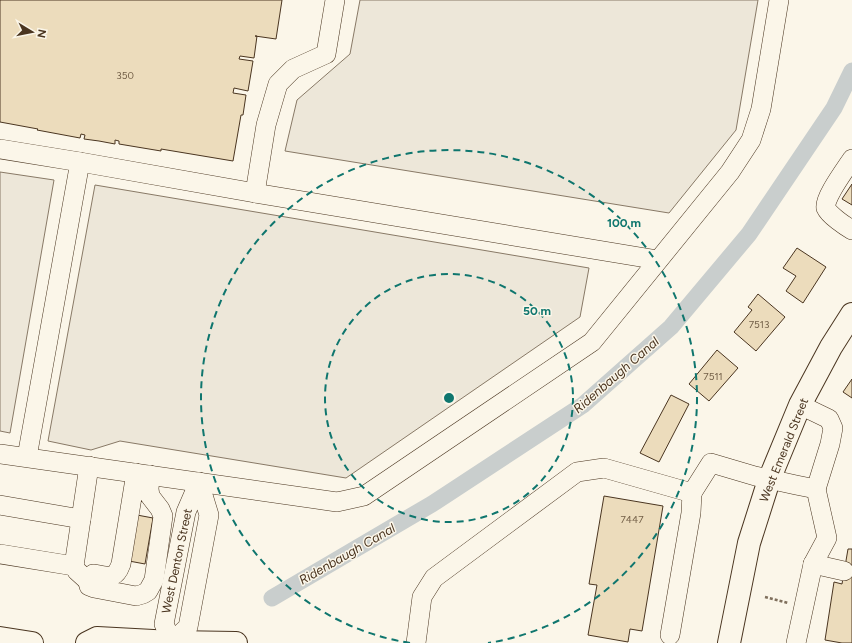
<svg xmlns="http://www.w3.org/2000/svg" width="852" height="643" viewBox="0 0 852 643" font-family="Figtree,sans-serif">
<rect width="100%" height="100%" fill="#fbf6e9"/>
<!-- parking -->
<g fill="#ede7d9" stroke="#887966">
<polygon points="360,0 758,0 736,130 669,213 285,151 297,100 350,54"/>
<polygon points="0,172 54,180 10,433 0,431"/>
<polygon points="95,185 589,268 580,317 346,478 120,441 91,450 48,441"/>
</g>
<g fill="none" stroke-linecap="round" stroke-linejoin="round">
<!-- canal -->
<polyline stroke="#c9cecd" stroke-width="17" points="272,598 432,504 583,405 671,327 749,234 834,108 852,71"/>
</g>
<!-- building -->
<g fill="#ecdcbc" stroke="#4a3520">
<polygon points="0,0 282,0 276,39 255,36 257,36 254,58 240,56 239,59 253,61 248,91 234,88 233,93 246,95 243,115 241,115 233,161 161,149 161,151 119,144 119,141 115,140 115,144 99,141 84,139 85,135 81,134 80,138 37,130 38,129 0,122"/>
<polygon points="852,184 852,205 842,199"/>
<polygon points="797,248 826,267 803,303 786,291 796,276 783,268"/>
<polygon points="758,294 785,317 756,351 734,332 752,310 748,307"/>
<polygon points="717,350 738,368 709,401 689,384"/>
<polygon points="852,379 852,398 843,392"/>
<polygon points="671,395 689,404 659,462 640,453"/>
<polygon points="604,496 663,506 642,631 630,629 628,642 588,635 597,585 589,584"/>
<polygon points="137,515 153,518 145,564 129,561"/>
<polygon points="848,549 852,549 852,643 842,643 825,640 834,582 842,584"/>
</g>
<g fill="none" stroke-linecap="round" stroke-linejoin="round">
<defs>
<g id="minor">
<polyline points="0,149 80,162 255,193 658,260"/>
<path d="M852 159C847 167 823 199 826 208 829 215 845 226 852 230"/>
<polyline points="255,193 266,125 278,84 293,69 326,54 335,0"/>
<polyline points="800,405 829,419 833,428 830,444 816,489"/>
<polyline points="0,454 337,502 364,496 592,342 730,172 751,140 761,109 779,0"/>
<polyline points="27,457 80,162"/>
<path d="M136 473 121 564C115 581 108 576 93 574 89 578 87 580 89 586L94 588 136 596 143 594 148 591 154 580 163 516 160 509 150 496 149 489 150 475"/>
<polygon points="199,482 209,515 188,627 172,642 164,624 186,512"/>
<polyline points="0,505 81,519"/>
<polyline points="0,554 74,566"/>
<polyline points="813,564 844,571"/>
<polyline points="88,581 77,571 74,566 89,466"/>
<polyline points="670,635 691,513 692,493"/>
<polyline points="416,643 422,597 434,578 577,472 604,468 692,493 711,463 755,476 796,485 816,489 827,538 813,564 796,643"/>
</g>
<g id="major">
<polyline points="0,638 32,643"/>
<polyline points="87,643 97,638 172,642 236,643"/>
<polyline points="729,643 749,543 769,480 800,405 831,347 852,314"/>
</g>
</defs>
<!-- minor casing -->
<use href="#minor" stroke="#4a3520" stroke-width="20"/>
<!-- major casing -->
<use href="#major" stroke="#4a3520" stroke-width="24"/>
<!-- path -->
<polyline stroke="#7f6f5c" stroke-width="2.5" stroke-dasharray="3 2" stroke-linecap="butt" points="765,597 788,603"/>
<!-- minor -->
<use href="#minor" stroke="#fbf6e9" stroke-width="19"/>
<!-- major -->
<use href="#major" stroke="#fbf6e9" stroke-width="22"/>
</g>
<!-- distance rings -->
<g fill="none" stroke="#0f766e" stroke-width="2" stroke-dasharray="7 5">
<circle cx="449" cy="398" r="124"/>
<path d="M410 643A248 248 0 1 1 488 643"/>
</g>
<g text-anchor="middle" dominant-baseline="central" stroke-width="3" stroke-linejoin="round" paint-order="stroke">
<!-- number labels -->
<g font-size="10" fill="#725f47">
<text x="125" y="75">350</text>
<text x="759" y="324">7513</text>
<text x="713" y="376">7511</text>
<text x="632" y="519">7447</text>
</g>
<!-- street labels -->
<g font-size="12" fill="#4a3520" stroke="#fbf6e9">
<text transform="translate(784 450) rotate(-68)">West Emerald Street</text>
<text transform="translate(177 561) rotate(-78)">West Denton Street</text>
</g>
<!-- water labels -->
<g font-size="13" font-style="italic" fill="#4a3520" stroke="#fbf6e9">
<text transform="translate(616 375) rotate(-41)">Ridenbaugh Canal</text>
<text transform="translate(347 554) rotate(-30)">Ridenbaugh Canal</text>
</g>
</g>
<circle cx="449" cy="398" r="6" fill="#0f766e" stroke="#fbf6e9" stroke-width="2"/>
<g font-size="12" text-anchor="middle" font-weight="bold" fill="#0f766e" stroke="#fbf6e9" stroke-width="3" stroke-linejoin="round" paint-order="stroke">
<text x="624" y="227">100 m</text>
<text x="537" y="315">50 m</text>
</g>
<!-- north arrow -->
<g transform="translate(32 32) rotate(100)" stroke="#fbf6e9" stroke-width="3" paint-order="stroke">
<path d="M0-3L7 15L0 10L-7 15Z" fill="#4a3520"/>
<text y="-6" font-size="11" font-weight="bold" text-anchor="middle" fill="#4a3520">N</text>
</g>
</svg>
